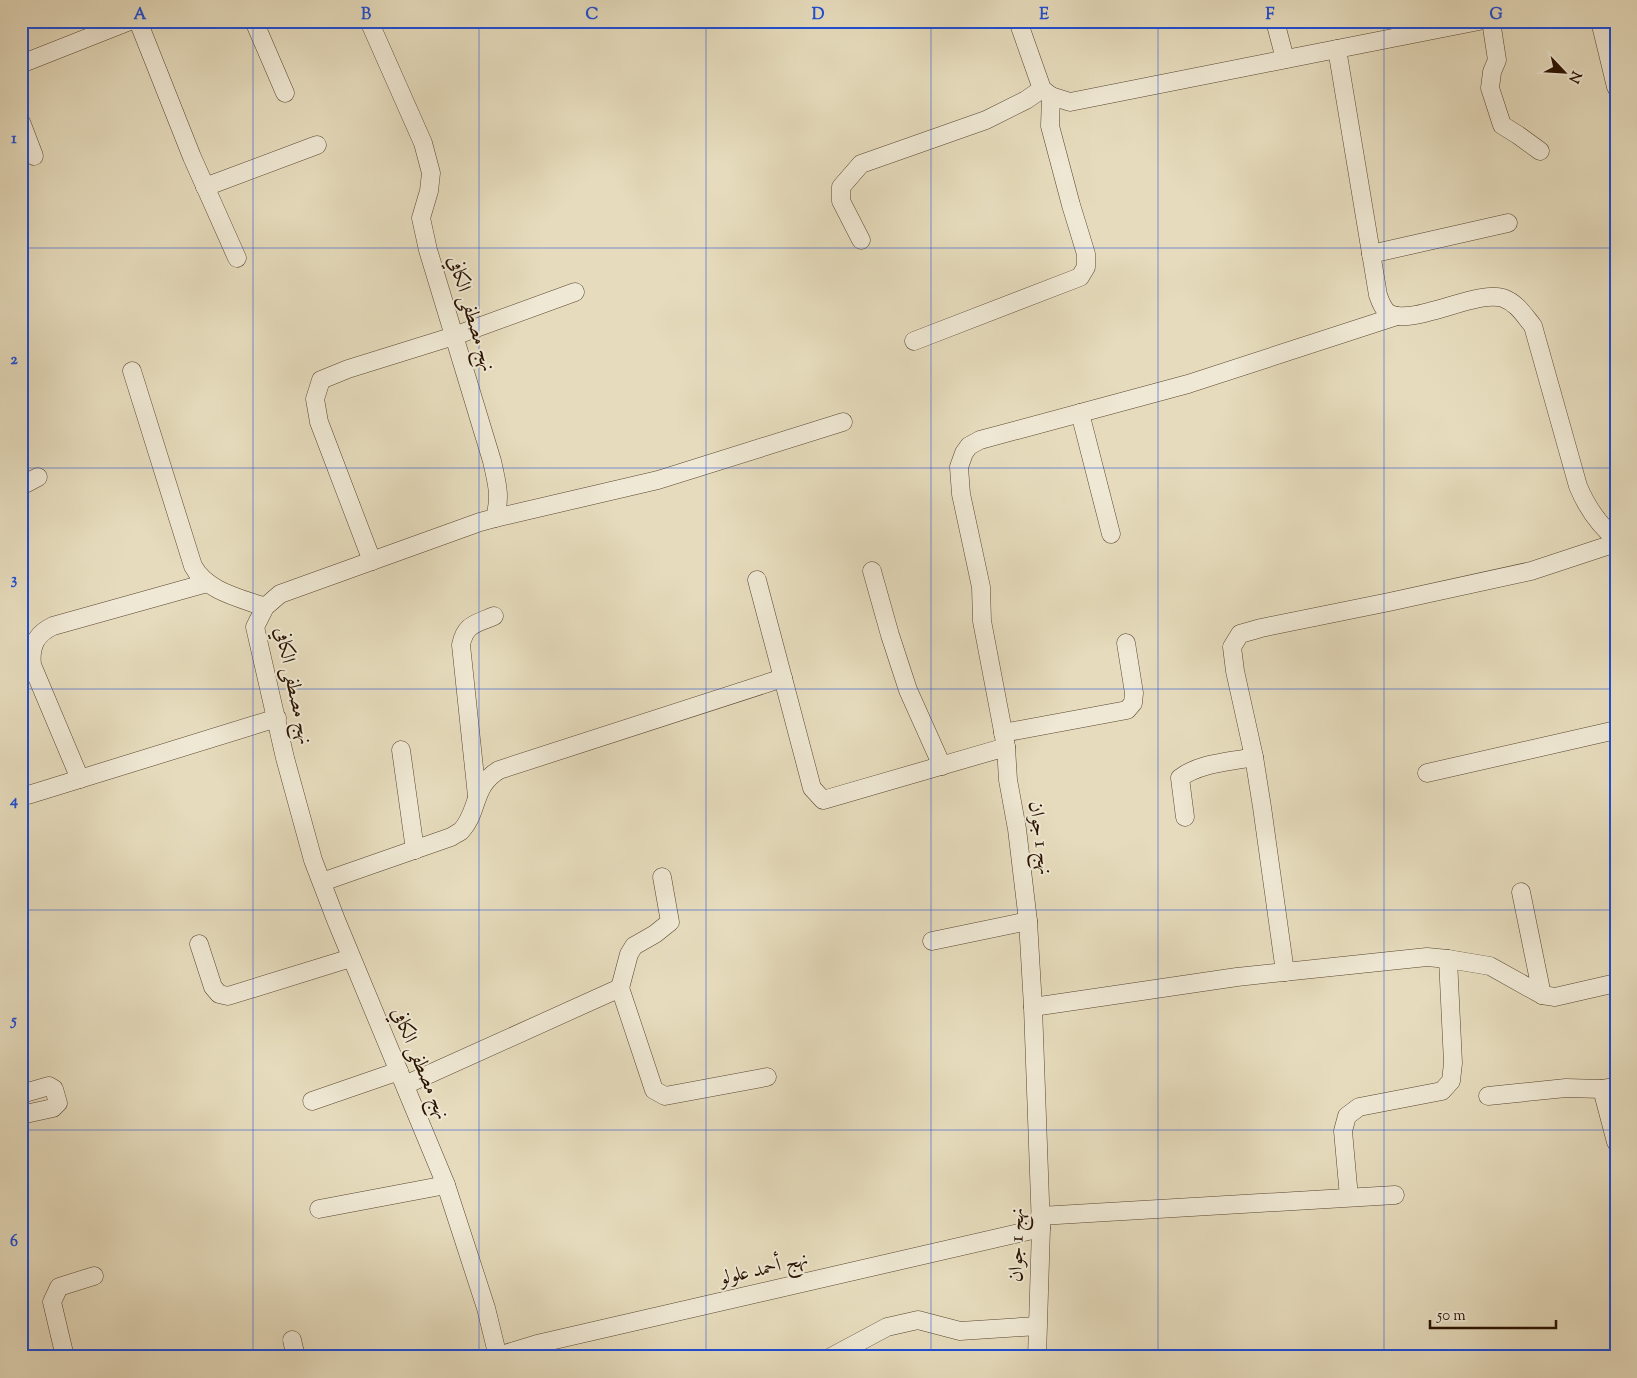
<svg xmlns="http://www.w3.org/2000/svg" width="1637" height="1378" viewBox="0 0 1637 1378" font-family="'Sorts Mill Goudy',Amiri,serif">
<rect width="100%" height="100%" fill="#e6dcbd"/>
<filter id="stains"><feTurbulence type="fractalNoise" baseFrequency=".004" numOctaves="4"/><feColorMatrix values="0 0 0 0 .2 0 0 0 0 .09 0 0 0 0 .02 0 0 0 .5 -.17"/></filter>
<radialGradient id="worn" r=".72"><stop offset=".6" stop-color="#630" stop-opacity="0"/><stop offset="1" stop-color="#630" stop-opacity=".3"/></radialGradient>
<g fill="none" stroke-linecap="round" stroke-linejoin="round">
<defs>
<g id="minor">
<polyline points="138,21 192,157 237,258"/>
<polyline points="254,21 285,93"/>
<path d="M369 21 423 143 431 173 429 191 421 218 428 250 492 461C497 484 501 495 495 518L480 522 280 594 265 607 255 627 285 758 313 860 336 920 446 1185 486 1308 498 1357"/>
<path d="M1018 21 1042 89 1051 96 1070 102 1337 49 1378 295C1380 301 1382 307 1387 312 1409 329 1476 289 1503 298 1517 303 1524 315 1533 326L1578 486C1587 508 1598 524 1616 539"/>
<polyline points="1275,21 1285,59"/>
<polyline points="1491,21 1497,60 1492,72 1490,88 1502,125 1518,135 1540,151"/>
<polyline points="1600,21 1616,87"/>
<polyline points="1337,49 1479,21"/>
<polyline points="21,64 130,21"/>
<polyline points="21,122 34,156"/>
<polyline points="205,187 317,145"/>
<polyline points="861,240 841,201 841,187 861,164 986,120 1026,100 1042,89"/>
<polyline points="1371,254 1508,223"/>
<polyline points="914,341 1080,277 1086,267 1086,254 1071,205 1050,126 1051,96"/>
<path d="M132 371 193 566C206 591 240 598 265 607"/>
<polyline points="1080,413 1111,534"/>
<polyline points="21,486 38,477"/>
<polyline points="495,518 658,480 843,422"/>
<polyline points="372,561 319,422 315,399 321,380 348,369 454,336 575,292"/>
<polyline points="872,571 890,635 908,690 942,766"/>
<polyline points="757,580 812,788 823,800 1006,747 1008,780 1017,829 1028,921 1033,1007 1041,1228 1037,1357"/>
<polyline points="1003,733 1127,710 1133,703 1134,693 1126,643"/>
<polyline points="1006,747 982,621 981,587 961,494 959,467 964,453 969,446 980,440 1188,384 1397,316"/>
<polyline points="401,750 415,850"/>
<polyline points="1427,773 1616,730"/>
<path d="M80 779 32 665C30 646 36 634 53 626L207 583"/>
<polyline points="28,795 277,718"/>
<path d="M477 796 461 645C465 624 476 624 494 616"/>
<path d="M1185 817 1180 778C1199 763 1230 762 1254 757"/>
<path d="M322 882 451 837C454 835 458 833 461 831 479 812 472 786 499 770L783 678"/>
<polyline points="1521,892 1542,995"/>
<polyline points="932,941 1028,921"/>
<polyline points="199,944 213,987 219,994 228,996 351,958"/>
<polyline points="1285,972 1262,807 1254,757 1235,671 1232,647 1240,634 1261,628 1389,602 1531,571 1616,543"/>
<polyline points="620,988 629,954 634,946 655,934 670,922 662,877"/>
<polyline points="1033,1007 1237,977 1427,957 1448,959 1490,966 1542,995 1555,997 1616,983"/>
<polyline points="405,1085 620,988 654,1090 665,1096 767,1077"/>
<polyline points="1602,1089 1616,1142"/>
<polyline points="21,1094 49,1086 54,1089 58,1103 53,1108 21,1115"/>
<polyline points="1488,1096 1566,1088 1602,1089 1616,1087"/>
<polyline points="312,1101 399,1071"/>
<polyline points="1349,1197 1343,1131 1347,1116 1359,1107 1442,1091 1451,1081 1453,1063 1448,959"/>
<polyline points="319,1209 446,1185"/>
<polyline points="1040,1216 1395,1195"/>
<polyline points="292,1340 296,1357"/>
<polyline points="498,1356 537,1344 1041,1228"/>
<polyline points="65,1357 52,1302 59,1287 94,1276"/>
<polyline points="831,1357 887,1327 918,1320 960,1331 1037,1326"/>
</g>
</defs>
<!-- minor casing -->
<use href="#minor" stroke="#58442f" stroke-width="19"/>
<!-- minor -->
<use href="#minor" stroke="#efe8d4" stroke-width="18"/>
</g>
<!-- grid -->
<path fill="none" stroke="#1d4ed8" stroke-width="1" stroke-opacity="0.55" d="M253 21V1357M479 21V1357M706 21V1357M931 21V1357M1158 21V1357M1384 21V1357M21 248H1616M21 468H1616M21 689H1616M21 910H1616M21 1130H1616"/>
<g text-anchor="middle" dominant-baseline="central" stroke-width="4" stroke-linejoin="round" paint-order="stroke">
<!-- street labels -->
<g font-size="20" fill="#291200" stroke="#efe8d4">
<text transform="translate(470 314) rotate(73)">نهج مصطفى الكافي</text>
<text transform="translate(292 686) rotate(78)">نهج مصطفى الكافي</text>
<text transform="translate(1039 838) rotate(82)">نهج 1 جوان</text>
<text transform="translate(419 1064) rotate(67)">نهج مصطفى الكافي</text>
<text transform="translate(1018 1245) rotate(-89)">نهج 1 جوان</text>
<text transform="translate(764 1270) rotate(-13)">نهج أحمد علولو</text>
</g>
</g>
<!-- margin -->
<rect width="1637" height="1378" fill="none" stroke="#e6dcbd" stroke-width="55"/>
<!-- north arrow -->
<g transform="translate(1564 72) rotate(115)" stroke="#efe8d4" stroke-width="4" paint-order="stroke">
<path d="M0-4L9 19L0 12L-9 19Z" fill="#291200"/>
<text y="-8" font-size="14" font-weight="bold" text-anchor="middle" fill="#291200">N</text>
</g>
<!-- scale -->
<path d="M1430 1320v8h126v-8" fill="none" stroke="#291200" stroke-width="2.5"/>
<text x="1437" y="1320" font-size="15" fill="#291200" stroke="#efe8d4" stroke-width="4" paint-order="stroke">50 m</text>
<rect x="28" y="28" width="1582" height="1322" fill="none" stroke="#1d4ed8" stroke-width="2"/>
<g font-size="16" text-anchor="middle" font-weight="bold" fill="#1d4ed8">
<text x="140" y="19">A</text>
<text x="366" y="19">B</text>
<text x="592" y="19">C</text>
<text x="818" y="19">D</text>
<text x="1044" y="19">E</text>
<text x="1270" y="19">F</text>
<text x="1496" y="19">G</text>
<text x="14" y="143">1</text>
<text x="14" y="364">2</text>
<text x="14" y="584">3</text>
<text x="14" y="805">4</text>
<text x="14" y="1025">5</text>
<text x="14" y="1246">6</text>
</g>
<rect width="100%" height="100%" filter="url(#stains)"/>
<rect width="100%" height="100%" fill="url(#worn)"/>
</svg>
